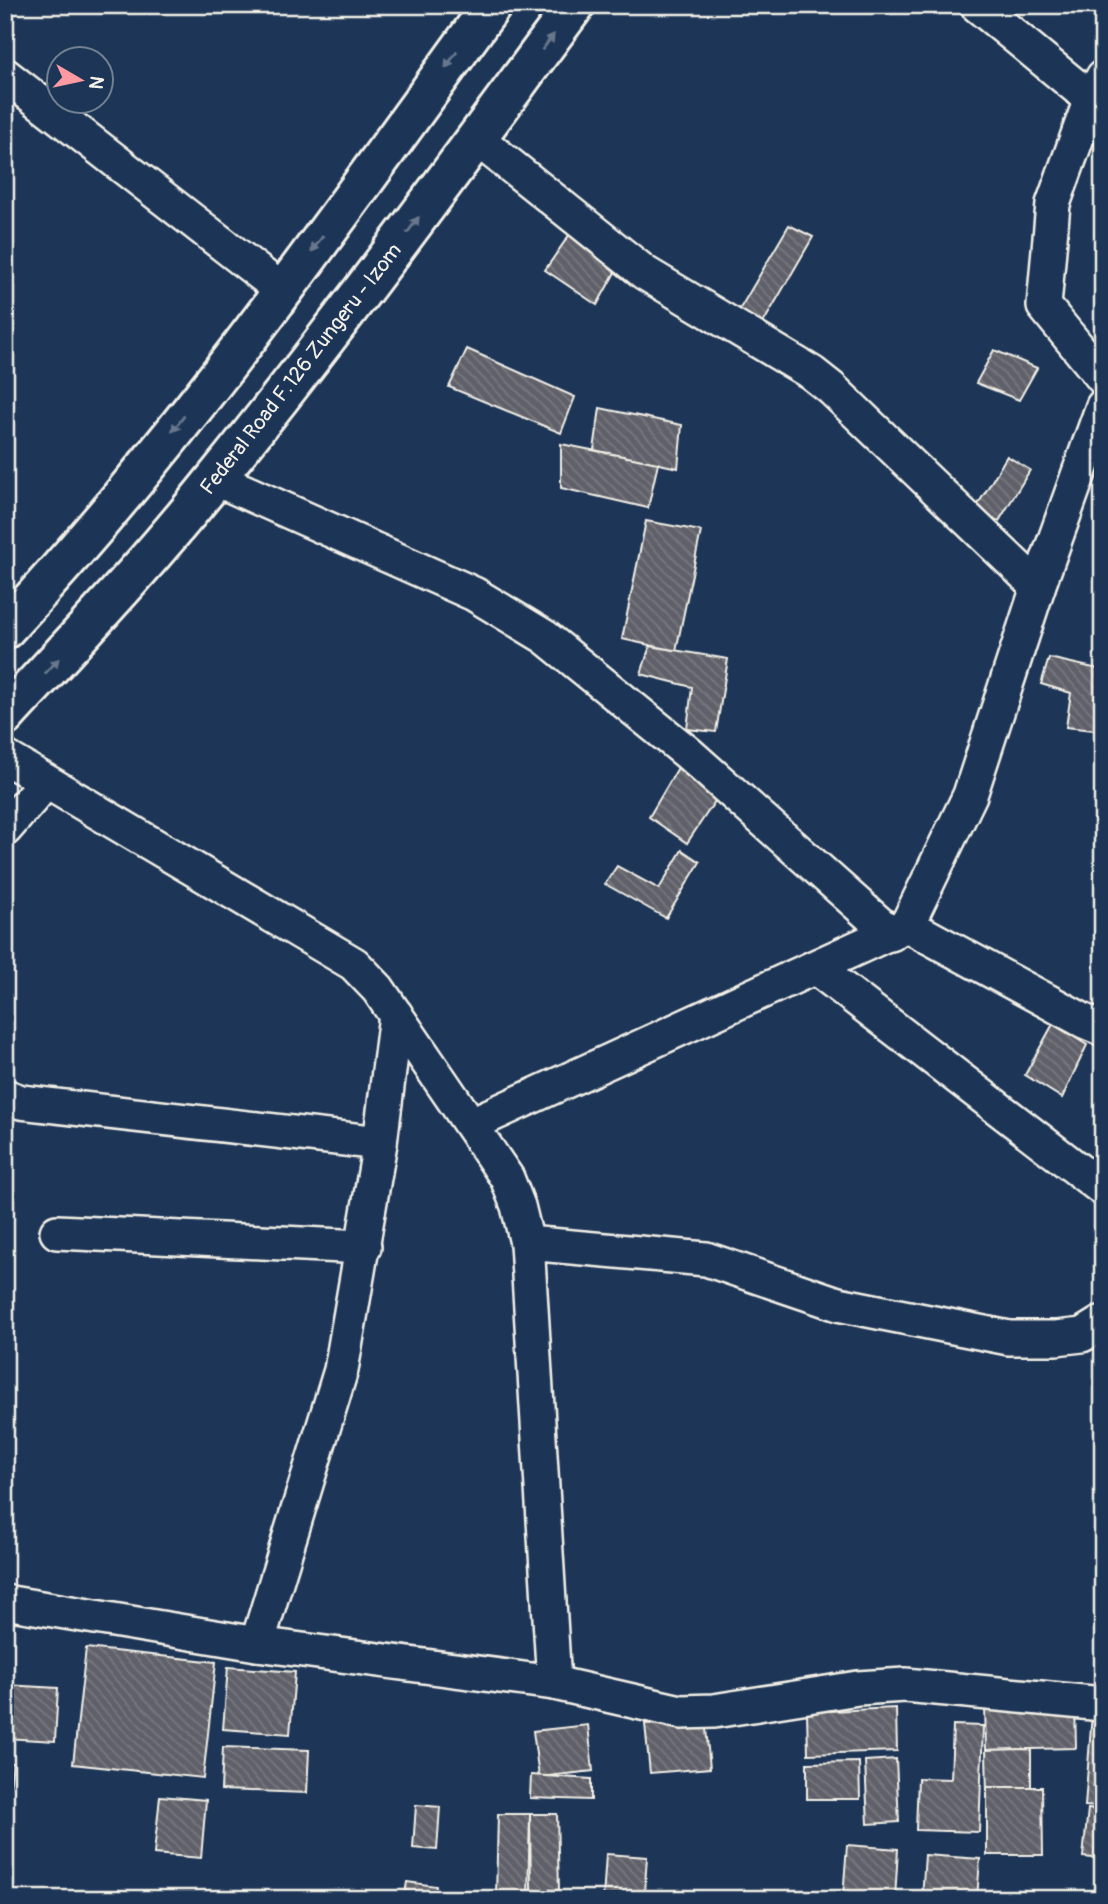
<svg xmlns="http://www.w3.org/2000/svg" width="1108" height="1904" viewBox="0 0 1108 1904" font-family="Pangolin,sans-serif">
<defs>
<pattern id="building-back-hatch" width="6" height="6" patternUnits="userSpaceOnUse" patternTransform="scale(1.75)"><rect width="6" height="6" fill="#60616a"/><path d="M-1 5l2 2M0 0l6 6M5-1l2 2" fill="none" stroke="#77787f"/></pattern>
</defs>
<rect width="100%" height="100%" fill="#1d3557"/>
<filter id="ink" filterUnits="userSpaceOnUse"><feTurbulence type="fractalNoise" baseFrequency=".0143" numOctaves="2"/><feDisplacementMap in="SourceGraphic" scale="14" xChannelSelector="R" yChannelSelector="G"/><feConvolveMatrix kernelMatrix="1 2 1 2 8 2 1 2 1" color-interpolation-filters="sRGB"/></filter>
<g filter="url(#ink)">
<!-- building -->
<g fill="url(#building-back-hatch)" stroke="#f4f1e8" stroke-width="2">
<polygon points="789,225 813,237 762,325 738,312"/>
<polygon points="572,231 619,265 597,305 545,270"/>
<polygon points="467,349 575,397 561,433 449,387"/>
<polygon points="994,350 1037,368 1019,400 976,383"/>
<polygon points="600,408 682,425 678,468 594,450"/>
<polygon points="561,444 658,463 648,508 561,488"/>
<polygon points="1007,456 1030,470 999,521 974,511"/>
<polygon points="646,521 701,531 676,651 622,639"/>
<polygon points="650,646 728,659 716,732 687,729 692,687 641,674"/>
<polygon points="1049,658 1103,670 1103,731 1066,727 1071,693 1041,684"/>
<polygon points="679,766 719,795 687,843 649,817"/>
<polygon points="682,850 700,862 666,918 605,884 617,866 659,889"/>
<polygon points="1053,1024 1087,1045 1062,1098 1025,1075"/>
<polygon points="86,1648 216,1662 203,1778 73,1764"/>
<polygon points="228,1667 295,1672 290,1734 223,1729"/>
<polygon points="5,1685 58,1688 55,1741 5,1738"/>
<polygon points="1075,1702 1076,1748 986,1750 985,1704"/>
<polygon points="896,1708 897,1751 808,1754 807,1712"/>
<polygon points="1092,1713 1103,1714 1103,1807 1085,1806"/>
<polygon points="705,1719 710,1768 650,1773 645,1724"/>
<polygon points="588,1725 593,1771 539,1777 533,1731"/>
<polygon points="953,1725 983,1726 979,1832 916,1830 918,1778 951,1779"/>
<polygon points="223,1747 309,1750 307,1793 221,1790"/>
<polygon points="1031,1749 1031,1796 987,1795 986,1750"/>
<polygon points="896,1759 899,1822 868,1824 865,1761"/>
<polygon points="5,1762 13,1763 5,1829"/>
<polygon points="859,1762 860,1799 807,1799 807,1763"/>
<polygon points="531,1775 591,1779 591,1800 530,1798"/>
<polygon points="987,1787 1042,1787 1043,1855 987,1855"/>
<polygon points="160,1796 206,1800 201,1858 154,1854"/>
<polygon points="416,1805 440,1807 437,1850 413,1848"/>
<polygon points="1088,1809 1103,1810 1103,1859 1083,1857"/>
<polygon points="498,1814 530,1814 528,1898 496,1897"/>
<polygon points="530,1814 557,1814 559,1890 531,1891"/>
<polygon points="847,1845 898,1849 895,1899 843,1897"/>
<polygon points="606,1854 647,1857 644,1899 603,1899"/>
<polygon points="925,1855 980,1859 977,1899 922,1899"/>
<polygon points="407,1882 436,1886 434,1899 404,1899"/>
</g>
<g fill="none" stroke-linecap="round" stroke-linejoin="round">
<defs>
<g id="street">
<polyline points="977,5 1091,99"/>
<polyline points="5,75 283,291"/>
<polyline points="1103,77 1091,99 1053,204 1044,306 1103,378"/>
<polyline points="476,138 645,273 812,373 831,388 1038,587"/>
<polyline points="216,479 474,594 545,637 688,753 891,934"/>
<polyline points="5,757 354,964 378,989 507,1178 518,1206 527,1243 554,1683"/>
<polyline points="5,829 46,782"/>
<polyline points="907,925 1084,1021 1103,1029"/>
<polyline points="816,968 1103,1189"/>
<polyline points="5,1096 21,1102 380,1143"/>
<polyline points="472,1124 907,925 970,795 1038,587 1103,406"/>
<polyline points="57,1232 364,1247"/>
<polyline points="527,1243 706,1259 838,1304 1009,1338 1056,1338 1082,1335 1103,1322"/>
<polyline points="5,1602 257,1644 554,1683 681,1712 714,1711 858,1688 905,1685 1103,1704"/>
<polyline points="257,1644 341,1370 380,1143 396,1015"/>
</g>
<g id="primary">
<path d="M5 629C185 436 337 218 492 5"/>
<path d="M5 716C77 638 150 561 216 478 341 324 457 164 575 5"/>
</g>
</defs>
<!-- street casing -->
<use href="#street" stroke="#f4f1e8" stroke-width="38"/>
<!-- primary casing -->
<use href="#primary" stroke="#f4f1e8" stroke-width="44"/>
<!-- street -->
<use href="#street" stroke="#1d3557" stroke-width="33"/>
<!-- primary -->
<use href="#primary" stroke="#1d3557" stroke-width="38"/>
</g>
<!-- one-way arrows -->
<defs><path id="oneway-solid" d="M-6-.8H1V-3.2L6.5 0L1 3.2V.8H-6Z" transform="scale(1.75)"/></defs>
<g fill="#68778a">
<use href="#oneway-solid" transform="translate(548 42) rotate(-53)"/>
<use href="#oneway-solid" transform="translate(451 60) rotate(126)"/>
<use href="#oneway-solid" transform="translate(413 225) rotate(-54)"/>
<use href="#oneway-solid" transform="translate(317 244) rotate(126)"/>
<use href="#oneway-solid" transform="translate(178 424) rotate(128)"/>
<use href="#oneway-solid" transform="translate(52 666) rotate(-47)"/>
</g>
</g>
<g text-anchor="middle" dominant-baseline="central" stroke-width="7" stroke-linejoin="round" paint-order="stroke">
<!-- street labels -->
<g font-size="21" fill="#f4f1e8" stroke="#1d3557">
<text transform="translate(301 369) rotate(-52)">Federal Road F.126 Zungeru - Izom</text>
</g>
</g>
<!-- margin -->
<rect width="1108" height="1904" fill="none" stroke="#1d3557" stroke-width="28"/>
<rect x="14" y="14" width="1080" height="1876" fill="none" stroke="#f4f1e8" stroke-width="2.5" filter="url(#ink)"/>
<!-- north arrow -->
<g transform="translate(80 80) rotate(99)"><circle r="33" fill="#1d3557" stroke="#738091" stroke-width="2"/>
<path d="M0-5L12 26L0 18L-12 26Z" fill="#ff9aa2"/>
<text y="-10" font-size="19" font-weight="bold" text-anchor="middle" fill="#f4f1e8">N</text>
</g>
</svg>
